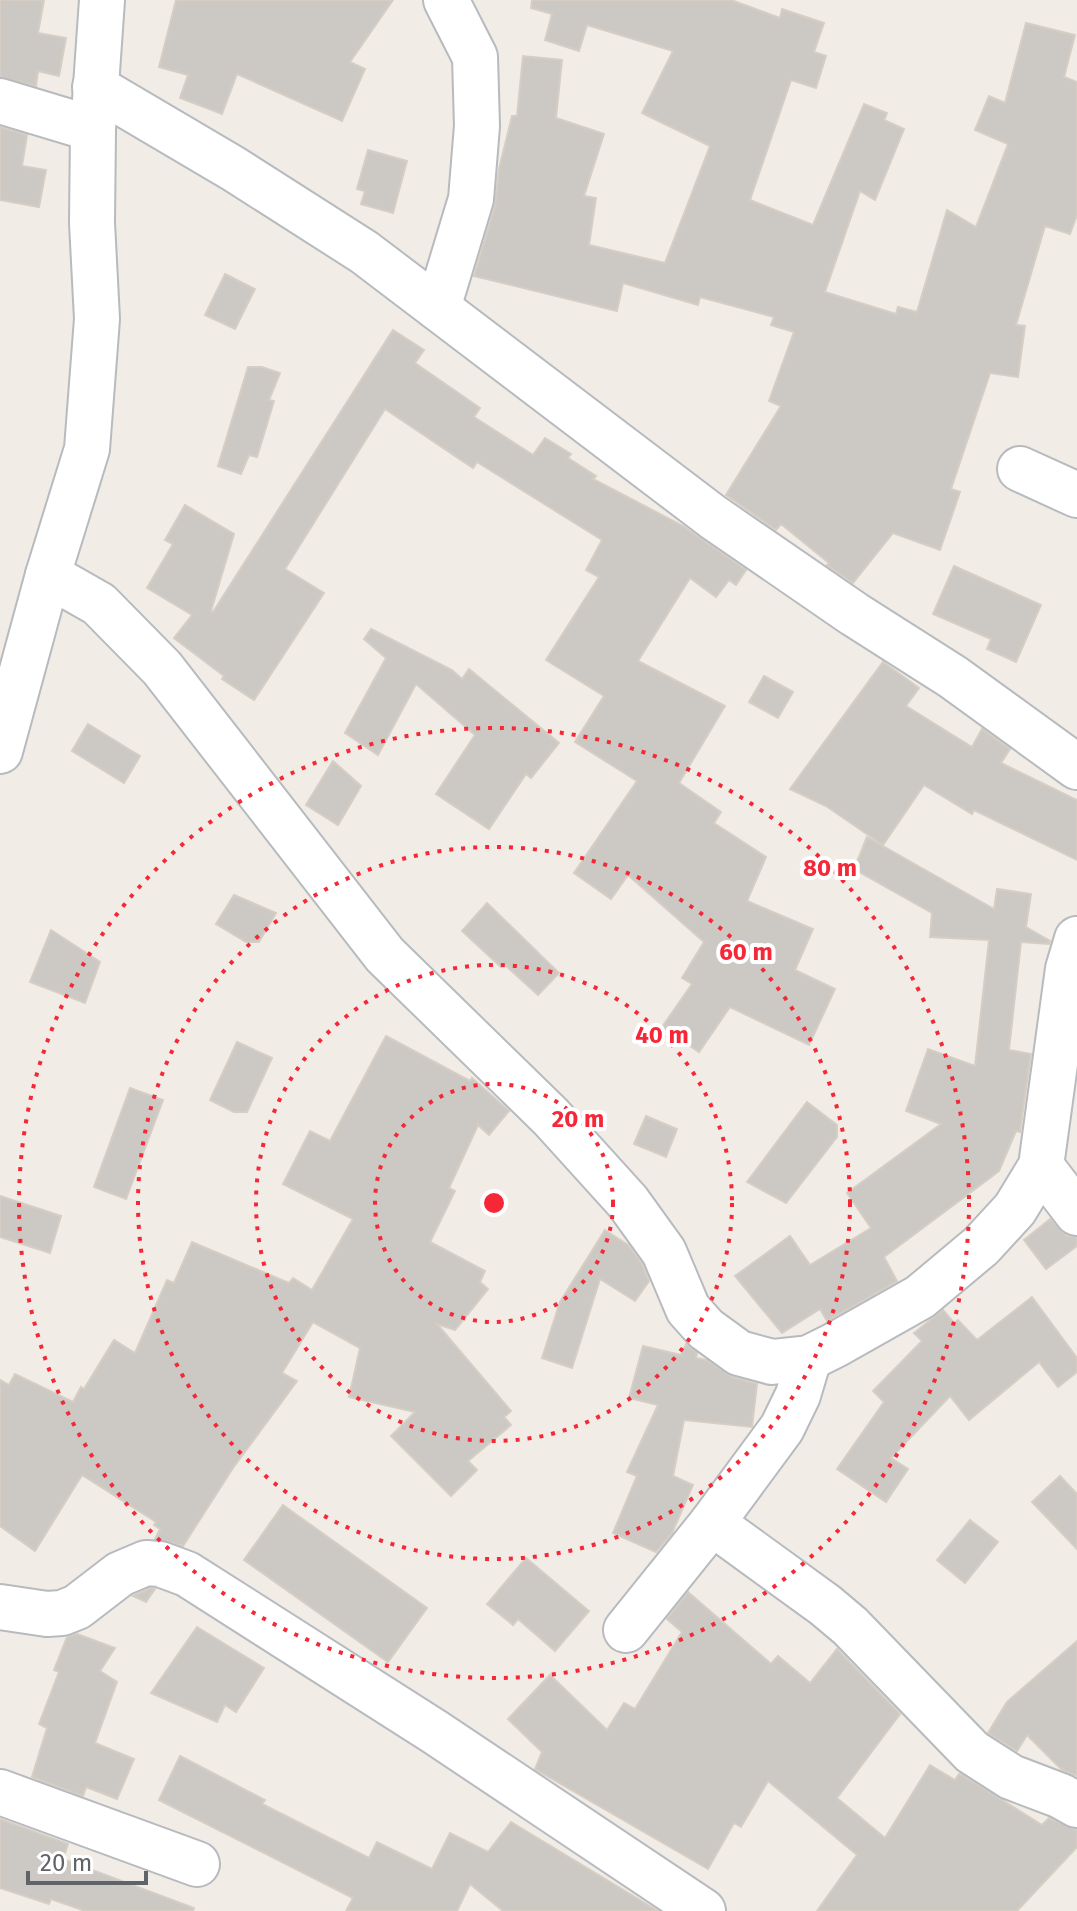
<svg xmlns="http://www.w3.org/2000/svg" width="1077" height="1911" viewBox="0 0 1077 1911" font-family="'Fira Sans',sans-serif">
<rect width="100%" height="100%" fill="#f1ede6"/>
<!-- building -->
<g fill="#ccc8c3" stroke="#d6cec4" stroke-width="2">
<polygon points="0,0 44,0 38,33 66,38 59,76 38,71 36,86 0,77"/>
<polygon points="176,0 393,0 350,62 365,69 342,121 237,74 222,114 180,98 188,75 159,67"/>
<polygon points="532,0 731,0 780,18 782,9 824,23 814,52 826,56 816,88 791,80 750,200 813,225 864,104 887,113 884,120 904,129 875,200 860,191 825,292 896,314 898,307 917,312 947,210 976,227 1008,144 975,130 989,96 1005,103 1026,23 1075,35 1064,77 1077,82 1077,215 1070,234 1045,226 1016,325 1025,326 1018,377 990,373 951,489 960,492 940,550 893,533 853,583 827,565 829,563 781,524 776,530 726,495 781,406 769,401 794,332 771,325 774,317 700,297 698,305 623,283 617,311 474,276 495,206 499,169 512,116 517,116 523,56 562,60 556,118 604,134 584,196 596,198 589,245 665,263 710,146 642,113 673,51 587,25 579,51 545,40 552,14 531,8"/>
<polygon points="0,127 27,135 22,166 46,170 39,207 0,200"/>
<polygon points="368,150 407,161 393,213 361,204 365,191 357,189"/>
<polygon points="225,274 255,289 235,329 205,315"/>
<polygon points="393,330 424,350 415,363 480,408 474,417 533,455 545,438 571,454 568,458 596,476 593,479 683,526 746,570 736,585 729,580 716,597 690,578 638,661 725,706 679,783 721,812 714,823 766,857 747,901 813,929 795,970 835,989 809,1045 730,1007 699,1052 662,1027 692,984 682,978 704,942 628,875 611,899 574,873 637,781 575,742 604,696 546,660 599,577 586,570 602,540 477,462 473,468 385,409 285,569 324,593 254,700 222,679 224,676 174,638 192,615 147,588 173,544 165,540 185,505 234,534 211,611 213,612"/>
<polygon points="248,367 262,367 280,373 269,400 274,401 257,457 249,455 241,474 218,466"/>
<polygon points="954,566 1041,605 1016,662 987,649 991,639 933,614"/>
<polygon points="371,629 452,670 462,679 469,669 559,743 531,778 526,774 489,829 436,794 475,735 416,684 378,755 345,733 386,658 364,639"/>
<polygon points="883,662 919,688 906,706 972,747 982,729 1010,749 1001,763 1077,800 1077,860 974,810 972,814 924,785 883,845 826,806 790,789"/>
<polygon points="764,676 793,692 778,718 749,702"/>
<polygon points="88,724 140,756 124,783 72,751"/>
<polygon points="333,761 361,786 338,825 306,805"/>
<polygon points="867,837 994,909 997,889 1031,894 1026,927 1050,941 1049,944 1021,942 1009,1050 1031,1054 1020,1132 1016,1131 999,1171 884,1257 897,1281 827,1321 820,1309 782,1333 735,1276 790,1236 810,1265 871,1228 847,1193 941,1124 906,1111 928,1049 975,1066 989,940 930,937 932,913 854,869"/>
<polygon points="234,895 276,913 259,942 246,942 216,924"/>
<polygon points="487,903 559,973 538,995 504,964 501,967 462,931"/>
<polygon points="51,930 100,962 85,1003 30,982"/>
<polygon points="386,1036 470,1081 472,1078 509,1111 489,1135 478,1125 449,1188 455,1191 430,1242 485,1271 480,1282 488,1289 455,1330 437,1324 511,1411 504,1417 511,1425 468,1461 477,1470 451,1496 391,1436 415,1412 349,1397 360,1348 313,1322 282,1373 297,1381 233,1468 183,1546 155,1539 160,1529 154,1525 156,1522 82,1475 35,1551 0,1526 0,1380 9,1385 15,1374 73,1402 81,1387 84,1389 114,1340 135,1353 167,1280 174,1283 192,1242 289,1283 293,1278 312,1290 353,1219 283,1184 310,1131 330,1141"/>
<polygon points="237,1042 272,1058 247,1112 234,1112 210,1100"/>
<polygon points="130,1088 163,1100 126,1199 94,1187"/>
<polygon points="807,1102 837,1125 837,1137 786,1203 747,1182"/>
<polygon points="646,1116 677,1129 666,1157 634,1144"/>
<polygon points="0,1196 61,1216 50,1253 0,1237"/>
<polygon points="1050,1219 1067,1236 1077,1237 1077,1246 1046,1269 1024,1240"/>
<polygon points="605,1230 628,1245 642,1264 649,1281 635,1301 600,1279 572,1368 542,1358 560,1302"/>
<polygon points="1032,1297 1077,1358 1077,1372 1058,1387 1039,1362 969,1420 950,1396 891,1458 908,1469 886,1502 837,1469 884,1402 873,1391 922,1341 914,1333 943,1310 954,1323 958,1320 977,1340"/>
<polygon points="686,1344 697,1353 696,1358 707,1360 732,1377 757,1384 752,1427 684,1420 673,1476 693,1485 672,1533 656,1552 613,1533 637,1476 627,1472 658,1405 629,1398 643,1346 681,1355"/>
<polygon points="1060,1476 1077,1494 1077,1549 1032,1502"/>
<polygon points="283,1505 427,1608 388,1662 244,1560"/>
<polygon points="970,1520 998,1542 965,1583 937,1560"/>
<polygon points="526,1558 589,1611 555,1651 518,1619 513,1625 487,1604"/>
<polygon points="150,1588 155,1589 146,1602 133,1596"/>
<polygon points="688,1592 771,1664 778,1656 810,1683 837,1649 900,1714 837,1798 885,1838 930,1765 955,1780 959,1774 962,1775 1042,1825 1049,1818 1077,1830 1077,1847 1017,1911 817,1911 857,1855 768,1781 741,1827 734,1823 708,1869 535,1769 542,1752 508,1719 550,1675 607,1730 624,1703 635,1709 682,1632 667,1619"/>
<polygon points="197,1627 264,1668 236,1712 225,1705 217,1722 151,1693"/>
<polygon points="77,1634 115,1648 100,1671 117,1682 95,1743 134,1759 117,1799 86,1787 83,1796 32,1777 47,1728 39,1724 59,1672 54,1670 67,1637"/>
<polygon points="1077,1641 1077,1776 1061,1769 1027,1735 1017,1751 988,1733 1007,1702"/>
<polygon points="180,1756 265,1800 262,1804 369,1858 377,1842 432,1869 450,1833 488,1852 511,1822 658,1911 503,1911 470,1884 457,1911 346,1911 353,1898 159,1800"/>
<polygon points="0,1819 68,1844 63,1859 194,1908 193,1911 85,1911 51,1899 49,1904 0,1888"/>
</g>
<g fill="none" stroke-linecap="round" stroke-linejoin="round">
<defs>
<g id="minor">
<polyline points="95,87 234,169 364,252 713,517 854,614 953,677 1077,767"/>
<polyline points="0,101 93,129"/>
<polyline points="438,308 471,199 477,126 475,57 446,0"/>
<polyline points="1020,469 1077,495"/>
<polyline points="48,575 99,604 162,668 385,955 551,1117 628,1202 664,1252 688,1309 706,1329 739,1353 772,1362 809,1358 835,1345 920,1297 981,1246 1015,1209 1041,1166 1068,969 1077,939"/>
<polyline points="0,751 48,575 87,449 97,319 92,223 93,129 102,0"/>
<polyline points="1041,1166 1077,1213"/>
<polyline points="712,1523 825,1605 850,1626 972,1752 1011,1777 1061,1796 1077,1805"/>
<polyline points="0,1607 47,1614 62,1613 77,1607 120,1574 146,1563 160,1564 187,1574 435,1732 703,1911"/>
<polyline points="626,1630 712,1523 782,1428 798,1395 809,1358"/>
<polyline points="0,1792 197,1864"/>
</g>
</defs>
<!-- minor casing -->
<use href="#minor" stroke="#b7babe" stroke-width="48"/>
<!-- minor -->
<use href="#minor" stroke="#fff" stroke-width="44"/>
</g>
<!-- distance rings -->
<g fill="none" stroke="#f62737" stroke-width="4" stroke-dasharray="4 8">
<circle cx="494" cy="1203" r="119"/>
<circle cx="494" cy="1203" r="238"/>
<circle cx="494" cy="1203" r="356"/>
<circle cx="494" cy="1203" r="475"/>
</g>
<circle cx="494" cy="1203" r="12" fill="#f62737" stroke="#fff" stroke-width="4"/>
<g font-size="24" text-anchor="middle" font-weight="bold" fill="#f62737" stroke="#fff" stroke-width="8" stroke-linejoin="round" paint-order="stroke">
<text x="830" y="876">80 m</text>
<text x="746" y="960">60 m</text>
<text x="662" y="1043">40 m</text>
<text x="578" y="1127">20 m</text>
</g>
<!-- scale -->
<path d="M28 1871v12h118v-12" fill="none" stroke="#5e6468" stroke-width="4"/>
<text x="40" y="1871" font-size="24" fill="#5e6468" stroke="#ffffff" stroke-width="6" paint-order="stroke">20 m</text>
</svg>
